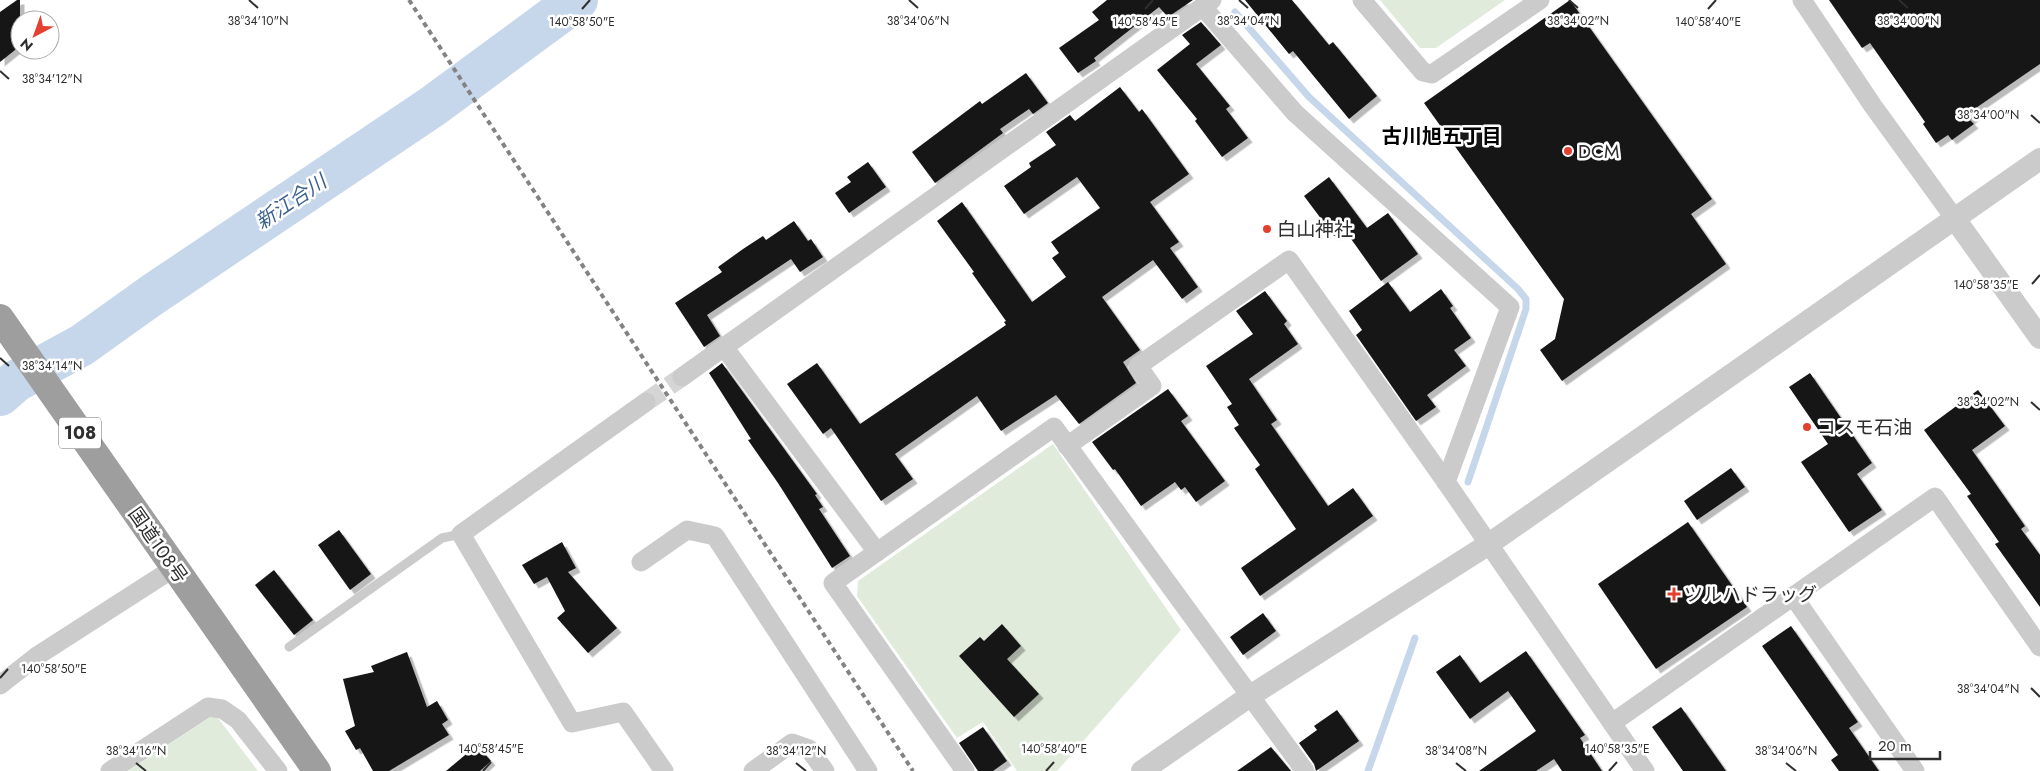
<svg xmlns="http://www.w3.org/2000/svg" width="2040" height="771" viewBox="0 0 2040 771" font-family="Jost,'Noto Sans JP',sans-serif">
<defs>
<filter id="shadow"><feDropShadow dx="4.5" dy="4.5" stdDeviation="0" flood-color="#0004"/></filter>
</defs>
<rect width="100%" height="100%" fill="#fff"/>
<!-- green -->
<g fill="#e1ebdb">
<polygon points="1380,0 1505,0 1436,48 1420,48"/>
<polygon points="1053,444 1181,630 1057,771 1017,771 983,722 957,738 857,596 858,581"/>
<polygon points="215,714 258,771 128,771"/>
</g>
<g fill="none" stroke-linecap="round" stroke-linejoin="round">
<!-- stream -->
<g stroke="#c7d7eb" stroke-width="7">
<polyline points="1235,12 1309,97 1518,289 1526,299 1526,309 1468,482"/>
<polyline points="1368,771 1415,638"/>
</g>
<!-- river -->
<polyline stroke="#c7d7eb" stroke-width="42" points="0,395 16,381 82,345 152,295 433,106 577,0"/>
</g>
<!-- building -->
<g fill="#151515" filter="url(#shadow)">
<polygon points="17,0 20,0 20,46 0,62 0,12"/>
<polygon points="1107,0 1193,0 1168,17 1159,7 1094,58 1096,61 1078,73 1059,48 1099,20 1092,12"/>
<polygon points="1245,0 1292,0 1329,45 1333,42 1377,96 1349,119 1293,51 1289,54"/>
<polygon points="1570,0 1712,199 1691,214 1726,264 1562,381 1540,350 1555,339 1564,299 1424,103"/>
<polygon points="1829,0 2040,0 2040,64 1973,110 1976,115 1970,120 1974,124 1952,140 1948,135 1936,143 1923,124 1925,122 1870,43 1862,48"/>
<polygon points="1201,22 1221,45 1196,64 1230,106 1226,109 1248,138 1222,157 1195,121 1197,119 1157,70 1190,44 1182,35"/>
<polygon points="1026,73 1048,103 1033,114 1029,109 1000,129 1003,133 935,183 912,152 980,101 982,104"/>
<polygon points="1120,87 1139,112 1142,109 1189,174 1150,202 1179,242 1170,248 1198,287 1182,299 1153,260 1102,297 1140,350 1123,362 1136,383 1079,424 1056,395 1001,431 977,396 895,454 913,479 881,501 831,428 823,434 787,384 817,363 860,424 1006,325 1004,322 1006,321 972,273 974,272 937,221 962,202 1032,302 1066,277 1052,258 1059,253 1051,242 1100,208 1077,177 1024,214 1004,186 1031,167 1029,163 1056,145 1046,132 1070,115 1075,121"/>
<polygon points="868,162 886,187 849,213 835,193 851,182 847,177"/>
<polygon points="1329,177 1367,228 1388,213 1418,254 1381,281 1344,229 1334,236 1304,196"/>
<polygon points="794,221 808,241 811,239 823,257 800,272 791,259 707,315 720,336 704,347 675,303 722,272 718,267 743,249 763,236 766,240"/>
<polygon points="1388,282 1410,312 1441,289 1453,306 1450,308 1471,338 1454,350 1466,366 1427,395 1436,407 1416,421 1356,335 1362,330 1349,311"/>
<polygon points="1265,291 1287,321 1284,324 1298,344 1249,379 1277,420 1271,424 1328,506 1353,488 1373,516 1260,596 1241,568 1296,529 1255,469 1260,465 1234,428 1239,425 1227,407 1232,404 1206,366 1253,334 1236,311"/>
<polygon points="722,363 817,494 815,495 823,507 819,509 850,556 832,568 778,483 748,440 751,439 709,373"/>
<polygon points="1810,373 1872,463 1857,474 1882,510 1849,532 1801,462 1828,444 1789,387"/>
<polygon points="1168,389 1188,416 1181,421 1225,481 1196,502 1185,487 1181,490 1175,482 1141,506 1115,469 1113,470 1092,442"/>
<polygon points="1978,390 2005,426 1972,450 2025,526 2021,529 2040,555 2040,607 1995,544 1999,542 1967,496 1971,494 1924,430"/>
<polygon points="1731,468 1745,487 1697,520 1684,501"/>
<polygon points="1688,522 1747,607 1656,669 1598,584"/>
<polygon points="339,530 371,574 350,590 318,545"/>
<polygon points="562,542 576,568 568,572 617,628 588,653 557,618 565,611 547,577 534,584 522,565"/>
<polygon points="274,570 313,620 294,635 255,585"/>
<polygon points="1263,613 1276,631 1243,655 1230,637"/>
<polygon points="1002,624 1021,646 1007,659 1039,694 1014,717 959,656 980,637 984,641"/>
<polygon points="1791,626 1858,722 1849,728 1879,771 1839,771 1831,760 1838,755 1762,646"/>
<polygon points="1526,651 1585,735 1580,738 1602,771 1562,771 1554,759 1536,771 1479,771 1536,731 1508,691 1470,719 1436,672 1460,655 1480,683"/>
<polygon points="407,652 427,707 437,701 448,720 442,724 449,735 389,771 373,771 360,748 356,750 345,731 355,726 343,679 374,672 371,666"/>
<polygon points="1681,707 1726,771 1683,771 1652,727"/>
<polygon points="1337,710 1359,741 1316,771 1314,764 1299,743 1317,730 1314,726"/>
<polygon points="983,727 1007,761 993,771 978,771 959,743"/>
<polygon points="477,745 491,761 480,771 446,771"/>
<polygon points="1271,747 1291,771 1237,771"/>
</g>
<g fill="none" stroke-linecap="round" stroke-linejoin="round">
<!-- minor-tunnel -->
<polyline stroke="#d5d5d5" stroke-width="19" stroke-dasharray="19 9" stroke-linecap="butt" points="646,402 682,377"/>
<!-- service -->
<polyline stroke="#cbcbcb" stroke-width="9" points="289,647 442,538 461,534"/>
<!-- minor -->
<g stroke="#cbcbcb" stroke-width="19">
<polyline points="1362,0 1423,72 1432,74 1540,0"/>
<polyline points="1802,0 1873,106 1955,219"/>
<polyline points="1203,7 1295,113 1510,307 1446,482 1645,771"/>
<polyline points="682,377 724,347"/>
<polyline points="646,402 461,534 572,723 623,712 664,771"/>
<polyline points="1067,446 1152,386 1138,366 1289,260 1446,482"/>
<polyline points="877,552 1054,427 1305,771"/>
<polyline points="641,562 687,530 715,536 868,771"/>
<polyline points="1793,596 1915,771"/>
<polyline points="0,685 37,656 174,568"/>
<polyline points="1612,723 1935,497 2040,647"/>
<polyline points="110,771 208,707 222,709 238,720 278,771"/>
<polyline points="753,771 792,743 809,749 825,771"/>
<polyline points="965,771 833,583 877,552 724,347 1212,0"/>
</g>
<!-- tertiary -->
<g stroke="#cbcbcb" stroke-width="22">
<polyline points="1955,219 2040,338"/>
<polyline points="1142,771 1250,696 1489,544 2040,159"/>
</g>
<!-- trunk -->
<polyline stroke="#9e9e9e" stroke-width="28" points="0,318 317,771"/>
<!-- rail -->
<polyline stroke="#838383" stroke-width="4" stroke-dasharray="5 4" stroke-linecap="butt" points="409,0 913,771"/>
</g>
<!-- ticks -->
<path fill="none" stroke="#2e2e2e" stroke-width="2" d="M249 0 258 8M909 0 918 8M1239 0 1248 8M1569 0 1578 8M1899 0 1908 8M582 9 590 0M1145 9 1153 0M1708 9 1716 0M0 71 9 79M2031 115 2040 123M2032 284 2040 275M0 358 9 366M2031 402 2040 410M0 678 8 669M2031 688 2040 697M136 763 146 771M796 763 806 771M1456 763 1466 771M1786 763 1796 771M483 771 491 762M1046 771 1054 762M1609 771 1617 762"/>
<!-- markers -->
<g fill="#e44030" stroke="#fff" stroke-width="2">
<circle cx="1568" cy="151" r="5"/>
<circle cx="1267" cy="229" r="5"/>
<circle cx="1807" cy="427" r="5"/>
<path d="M1671.5 586.5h5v5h5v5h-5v5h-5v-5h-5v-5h5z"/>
</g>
<g text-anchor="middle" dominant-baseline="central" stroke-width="5" stroke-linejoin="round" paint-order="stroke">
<!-- shield labels -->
<rect fill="#fff" stroke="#6d6d6d" stroke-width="1" x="59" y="417.5" width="42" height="31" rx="4"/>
<g font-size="18" font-weight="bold" fill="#2e2e2e">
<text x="80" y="433">108</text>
</g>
<!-- poi labels -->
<g font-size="19" fill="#2e2e2e" stroke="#fff" text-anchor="start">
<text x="1578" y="151">DCM</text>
<text x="1277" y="229">白山神社</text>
<text x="1817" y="427">コスモ石油</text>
<text x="1684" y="594">ツルハドラッグ</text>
</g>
<!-- street labels -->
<g font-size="19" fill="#2e2e2e" stroke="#fff">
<text transform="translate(158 545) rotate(55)">国道108号</text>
</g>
<!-- neighbourhood labels -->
<g font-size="20" font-weight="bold" fill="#000" stroke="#fff">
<text x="1442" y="136">古川旭五丁目</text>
</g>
<!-- water labels -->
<g font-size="20" font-style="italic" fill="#3c618f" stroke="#fff">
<text transform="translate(291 202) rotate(-34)">新江合川</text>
</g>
</g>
<g font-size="12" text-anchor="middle" fill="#2e2e2e" stroke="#fff" stroke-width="5" stroke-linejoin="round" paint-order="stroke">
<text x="258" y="25">38°34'10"N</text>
<text x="918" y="25">38°34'06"N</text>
<text x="1248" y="25">38°34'04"N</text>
<text x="1578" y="25">38°34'02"N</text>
<text x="1908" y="25">38°34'00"N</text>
<text x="582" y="26">140°58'50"E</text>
<text x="1145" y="26">140°58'45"E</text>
<text x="1708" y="26">140°58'40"E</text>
<text x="52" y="83">38°34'12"N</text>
<text x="1988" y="119">38°34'00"N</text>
<text x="1986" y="289">140°58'35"E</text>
<text x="52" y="370">38°34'14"N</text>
<text x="1988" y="406">38°34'02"N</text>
<text x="54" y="673">140°58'50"E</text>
<text x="1988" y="693">38°34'04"N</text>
<text x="491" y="753">140°58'45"E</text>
<text x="1054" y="753">140°58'40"E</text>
<text x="1617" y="753">140°58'35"E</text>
<text x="136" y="755">38°34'16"N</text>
<text x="796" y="755">38°34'12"N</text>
<text x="1456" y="755">38°34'08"N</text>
<text x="1786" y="755">38°34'06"N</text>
</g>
<!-- north arrow -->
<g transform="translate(35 35) rotate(221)"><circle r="24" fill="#ffffff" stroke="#ababab"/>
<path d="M0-4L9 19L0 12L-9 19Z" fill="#e44030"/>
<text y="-8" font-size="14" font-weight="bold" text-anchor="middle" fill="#2e2e2e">N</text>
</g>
<!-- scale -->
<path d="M1870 751v8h70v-8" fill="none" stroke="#2e2e2e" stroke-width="2.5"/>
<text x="1878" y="751" font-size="15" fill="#2e2e2e" stroke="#ffffff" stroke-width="4" paint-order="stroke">20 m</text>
</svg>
